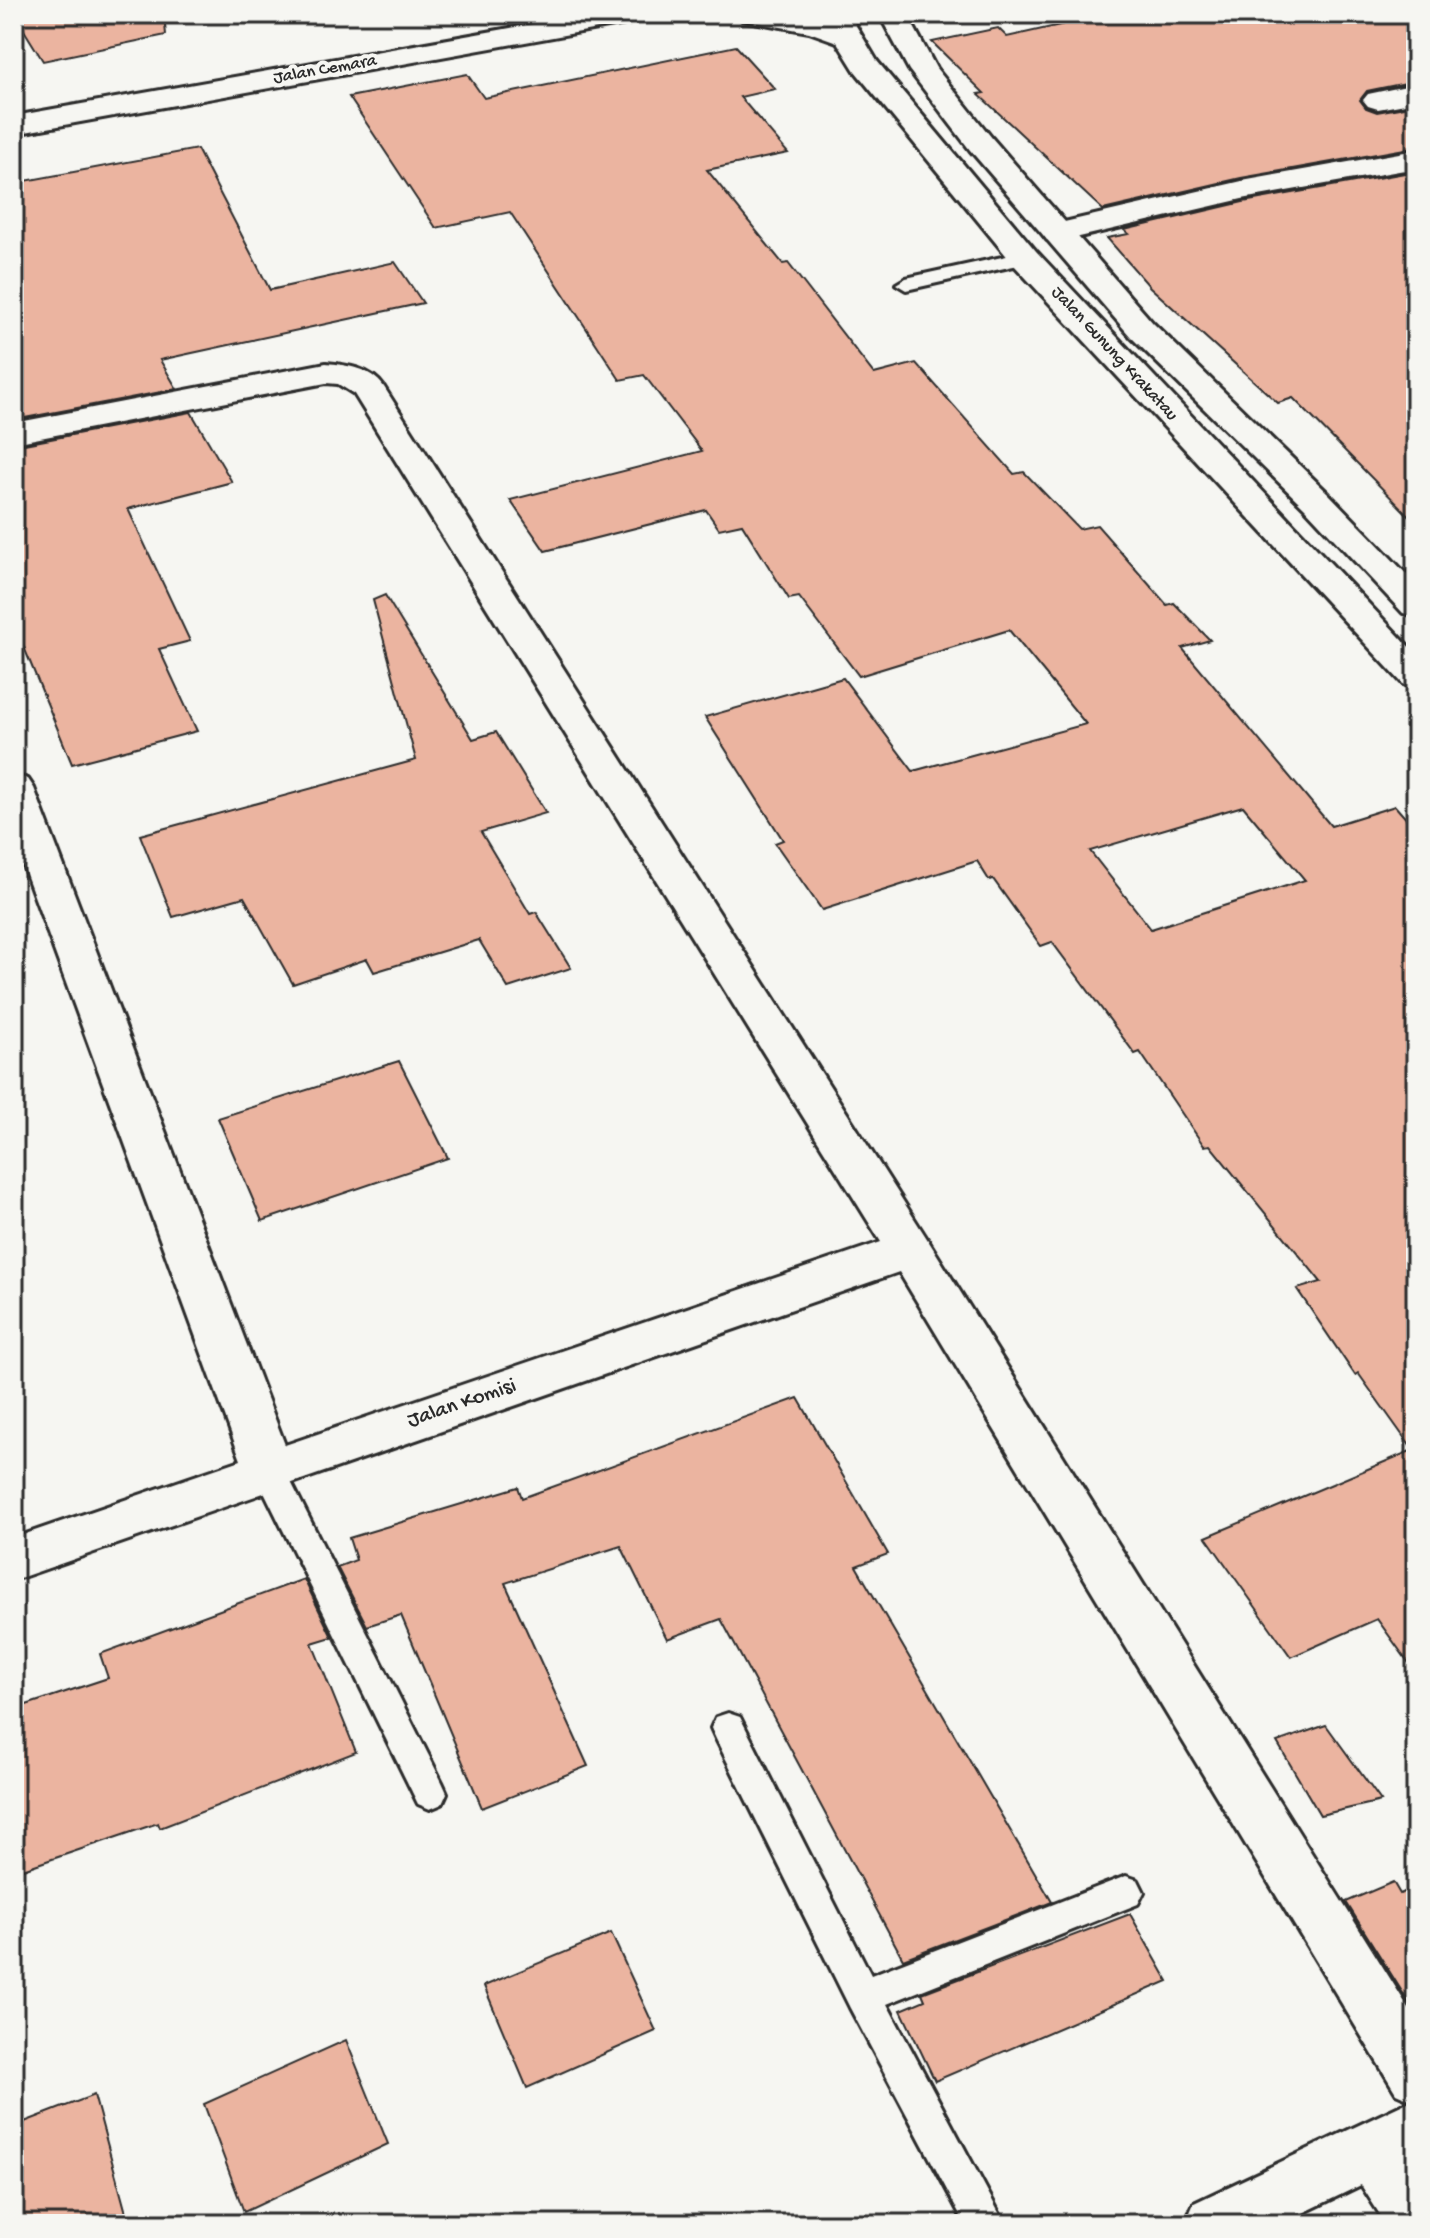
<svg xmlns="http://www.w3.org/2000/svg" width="1430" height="2238" viewBox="0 0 1430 2238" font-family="'Gochi Hand',sans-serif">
<rect width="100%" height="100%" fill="#f6f6f2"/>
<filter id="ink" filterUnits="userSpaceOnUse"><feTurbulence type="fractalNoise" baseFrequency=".0125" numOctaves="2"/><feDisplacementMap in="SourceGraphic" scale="16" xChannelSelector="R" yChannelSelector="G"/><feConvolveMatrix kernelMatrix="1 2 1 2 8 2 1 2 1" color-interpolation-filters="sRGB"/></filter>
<g filter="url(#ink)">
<!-- building -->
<g fill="#ebb4a0" stroke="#2b2b2b" stroke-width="2" fill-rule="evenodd">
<polygon points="14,14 164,14 166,35 43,61"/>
<polygon points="1109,14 1416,14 1416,81 1367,91 1360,100 1366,108 1377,112 1416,105 1416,147 1241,178 1103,210 978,94 984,93 932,42 998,28 1007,37"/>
<path d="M736 46 775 89 740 97 788 153 707 170 783 264 788 263 874 374 916 363 1014 474 1024 472 1079 529 1097 525 1167 605 1174 603 1210 640 1182 648 1331 826 1395 806 1416 830V1673L1377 1619 1291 1657 1206 1537 1413 1450 1358 1373 1355 1375 1297 1289 1321 1282 1210 1145 1204 1146 1140 1052 1135 1054 1052 942 1041 946 993 879 989 880 977 861 822 910 775 843 783 840 705 717 843 678 913 771 1086 724 1009 630 859 676 799 597 789 599 742 524 719 529 706 510 545 551 510 500 702 451 644 375 620 380 510 212 436 228 349 97 467 74 484 98ZM1243 806 1305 880 1151 929 1090 851Z"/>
<polygon points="197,149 270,290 395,262 423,303 160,360 177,389 14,420 14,183"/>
<polygon points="1416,171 1416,523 1293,398 1278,403 1150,287 1107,238 1129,234 1124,230 1243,202"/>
<polygon points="191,412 232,482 128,509 190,641 159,649 197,731 72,764 14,623 14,446"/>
<polygon points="385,595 473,739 496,732 546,813 481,832 530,914 536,912 571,968 508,988 479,940 374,972 367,959 293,984 244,897 173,917 140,835 416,760 373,600"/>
<polygon points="399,1061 448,1158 262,1221 218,1118"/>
<polygon points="798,1398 888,1554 856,1566 1052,1902 903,1959 721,1619 667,1639 621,1546 505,1583 588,1766 482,1808 401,1615 367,1626 337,1567 356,1560 349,1538 518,1487 522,1498"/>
<polygon points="304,1579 332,1637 312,1643 356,1752 160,1828 158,1823 14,1872 14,1709 108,1678 100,1654"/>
<polygon points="1326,1725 1381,1801 1320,1815 1277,1742"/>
<polygon points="1393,1882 1400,1894 1416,1887 1416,2014 1346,1902"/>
<polygon points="1130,1914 1168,1981 935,2081 901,2010 925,2000 922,1993"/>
<polygon points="611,1933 656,2031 527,2088 484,1986"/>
<polygon points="346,2040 388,2144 244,2212 204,2104"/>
<polygon points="94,2095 129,2224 14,2224 14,2126"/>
</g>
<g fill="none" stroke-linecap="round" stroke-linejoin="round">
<defs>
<g id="lane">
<polygon points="1025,252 1035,258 1032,262 906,290 896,284 906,278"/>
<polygon points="270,1458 281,1462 442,1782 447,1793 442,1804 430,1809 418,1804 254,1471 259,1462"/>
<polygon points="728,1713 740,1717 871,1975 1126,1876 1138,1880 1144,1892 1138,1904 887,2004 1005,2224 965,2224 850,2008 716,1739 711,1728 716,1717"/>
</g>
<g id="street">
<polygon points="1416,84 1416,102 1378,109 1368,106 1363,100 1368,94"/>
<polygon points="1416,150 1416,168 1242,199 1058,242 1047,240 1042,233 1047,226 1242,181"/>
<path d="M326 363C347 365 371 368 384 387L926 1237 1416 2020V2158L1414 2159 1416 2224H1386L1361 2185 1280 2224H1185L1194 2203 1412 2100 1396 2093 899 1272 14 1580V1538L241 1460 14 841V775L28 779 34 788 285 1445 881 1242 354 394 338 384 326 383 14 443V423Z"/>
</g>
<g id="highway">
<polygon points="589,14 650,14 646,20 636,22 14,134 14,116"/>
<polygon points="738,14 800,14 824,19 821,14 849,14 877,61 1036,251 1416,654 1416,688 1403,684 1014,265 855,71 837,42 809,32 742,20"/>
<polygon points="879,14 907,14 936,68 992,138 1153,323 1329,494 1416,584 1416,616 1403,613 1305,508 1131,337 970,150 909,70"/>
</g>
</defs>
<!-- lane casing -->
<use href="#lane" stroke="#2b2b2b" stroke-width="6"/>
<!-- street casing -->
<use href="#street" stroke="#2b2b2b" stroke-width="6"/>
<!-- highway casing -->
<use href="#highway" stroke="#2b2b2b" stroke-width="6"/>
<!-- lane -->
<use href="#lane" fill="#f6f6f2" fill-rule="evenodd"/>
<!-- street -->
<use href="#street" fill="#f6f6f2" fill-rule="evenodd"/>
<!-- highway -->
<use href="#highway" fill="#f6f6f2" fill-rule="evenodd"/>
</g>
</g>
<g text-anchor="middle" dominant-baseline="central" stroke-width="8" stroke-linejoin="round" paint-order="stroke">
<!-- far-street labels -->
<g font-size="18" fill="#2b2b2b" stroke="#f6f6f2">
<text transform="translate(325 70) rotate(-10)">Jalan Cemara</text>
<text transform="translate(1114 354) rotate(47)">Jalan Gunung Krakatau</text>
</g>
<!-- street labels -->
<g font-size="22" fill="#2b2b2b" stroke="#f6f6f2">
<text transform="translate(462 1404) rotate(-19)">Jalan Komisi</text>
</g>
</g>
<!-- margin -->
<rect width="1430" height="2238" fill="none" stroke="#f6f6f2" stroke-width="48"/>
<rect x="24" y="24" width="1382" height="2190" fill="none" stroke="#2b2b2b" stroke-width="3" filter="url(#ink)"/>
</svg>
